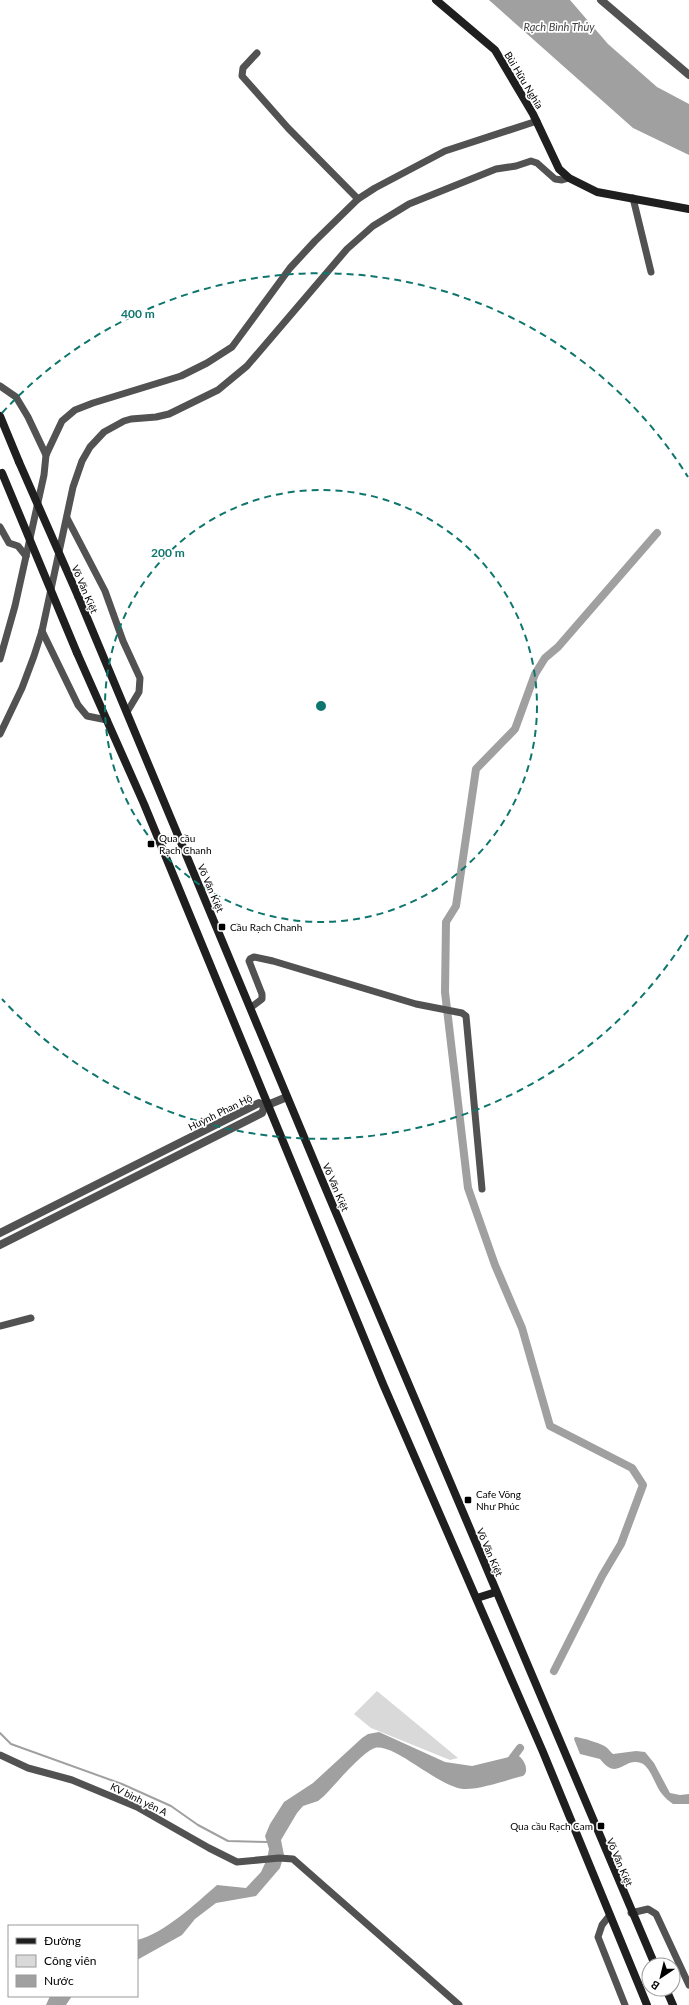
<svg xmlns="http://www.w3.org/2000/svg" width="689" height="2005" viewBox="0 0 689 2005" font-family="Lato,sans-serif">
<rect width="100%" height="100%" fill="#fff"/>
<!-- green -->
<polygon fill="#d9d9d9" points="377,1691 458,1758 450,1760 371,1728 354,1714"/>
<!-- water -->
<g fill="#a0a0a0">
<polygon points="489,0 570,0 608,44 657,87 689,104 689,155 633,128"/>
<path d="M379 1732 445 1762 472 1766 517 1755C524 1758 530 1771 523 1776 506 1780 480 1790 463 1789 437 1786 394 1743 375 1748 363 1751 334 1786 324 1796L318 1801 303 1806 297 1813 281 1840 284 1855 280 1868 256 1896 216 1903 195 1919 182 1935 137 1960V1940C165 1933 195 1904 217 1885L246 1888 261 1872 267 1859 269 1849 265 1836 270 1824 284 1802 313 1783 362 1738 368 1734Z"/>
<path d="M575 1737C580 1737 603 1744 606 1747 609 1749 610 1752 613 1754L636 1751 645 1752 654 1763 670 1793 680 1795 689 1794V1804H673C669 1801 665 1798 662 1794 655 1786 651 1767 641 1763 623 1757 618 1782 600 1759L580 1754 574 1739Z"/>
<polygon points="50,1996 72,1996 66,2005 46,2005"/>
</g>
<g fill="none" stroke-linecap="round" stroke-linejoin="round">
<!-- stream -->
<polyline stroke="#a0a0a0" stroke-width="2" points="0,1733 11,1744 122,1784 171,1806 198,1825 228,1841 269,1842"/>
<!-- canal -->
<g stroke="#a0a0a0" stroke-width="8">
<polyline points="554,1671 602,1576 621,1544 643,1485 632,1468 550,1426 522,1328 495,1265 468,1188 445,992 446,922 456,906 476,769 515,729 535,674 545,658 558,647 657,533"/>
<polyline points="508,1764 520,1748"/>
</g>
<!-- minor -->
<g stroke="#525252" stroke-width="7">
<polyline points="257,53 243,68 242,76 288,128 358,199"/>
<polyline points="633,198 651,272"/>
<polyline points="0,386 16,397 28,417 46,455"/>
<polyline points="67,518 105,591 123,641 140,678 139,692 127,712"/>
<polyline points="0,527 9,543 18,546 26,556"/>
<polyline points="42,631 78,705 87,716 107,720"/>
<polyline points="0,659 15,606 44,475 46,455 62,421 75,410 93,403 181,376 207,363 232,347 290,268 315,241 358,199 375,188 445,151 537,121"/>
<polyline points="0,734 22,688 34,656 42,631 73,487 82,461 90,447 104,432 124,421 131,419 156,417 169,414 218,390 247,366 347,249 373,226 409,204 496,169 516,166 531,161 537,163 555,179 562,180 569,178"/>
<polyline points="250,1008 262,999 262,994 249,961 250,959 254,957 273,961 416,1004 462,1013 466,1016 482,1189"/>
<polyline points="0,1326 31,1318"/>
<polyline points="0,1755 28,1768 72,1780 137,1807 209,1848 237,1862 279,1858 293,1859 459,2005"/>
<polyline points="631,1913 648,1909 656,1914 689,1985"/>
<polyline points="610,1915 602,1925 598,1937 625,2005"/>
</g>
<!-- tertiary -->
<g stroke="#525252" stroke-width="8">
<polyline points="601,0 689,75"/>
<polyline points="265,1106 287,1097"/>
<polyline points="0,1233 259,1103 265,1106"/>
<polyline points="0,1245 262,1113 265,1106"/>
</g>
<!-- secondary -->
<g stroke="#1f1f1f" stroke-width="8">
<polyline points="436,0 495,50 533,114 559,169 569,178 597,192 689,209"/>
<polyline points="0,416 19,462"/>
<polyline points="78,596 322,1180 655,1965"/>
<polyline points="77,653 144,804 383,1384 543,1752 647,2005"/>
<polyline points="477,1598 496,1592"/>
<polyline points="666,1989 673,2005"/>
</g>
<!-- secondary-bridge -->
<g stroke="#1f1f1f" stroke-width="8">
<polyline points="19,462 78,596"/>
<polyline points="2,473 77,653"/>
</g>
</g>
<!-- distance rings -->
<g fill="none" stroke="#0f766e" stroke-width="2" stroke-dasharray="7 5">
<circle cx="321" cy="706" r="216"/>
<path d="M688 935A433 433 0 0 1 2 999M2 413A433 433 0 0 1 688 477"/>
</g>
<!-- markers -->
<g fill="#000" stroke="#fff" stroke-width="1.5">
<rect x="147" y="840" width="8" height="8" rx="2"/>
<rect x="218" y="923" width="8" height="8" rx="2"/>
<rect x="464" y="1496" width="8" height="8" rx="2"/>
<rect x="597" y="1822" width="8" height="8" rx="2"/>
</g>
<g text-anchor="middle" dominant-baseline="central" stroke-width="3.5" stroke-linejoin="round" paint-order="stroke">
<!-- street labels -->
<g font-size="10" fill="#000" stroke="#fff">
<text transform="translate(524 80) rotate(59)">Bùi Hữu Nghĩa</text>
<text transform="translate(85 589) rotate(67)">Võ Văn Kiệt</text>
<text transform="translate(211 888) rotate(67)">Võ Văn Kiệt</text>
<text transform="translate(220 1112) rotate(-26)">Huỳnh Phan Hộ</text>
<text transform="translate(336 1187) rotate(67)">Võ Văn Kiệt</text>
<text transform="translate(490 1552) rotate(67)">Võ Văn Kiệt</text>
<text transform="translate(139 1799) rotate(26)">KV bình yên A</text>
<text transform="translate(620 1862) rotate(67)">Võ Văn Kiệt</text>
</g>
<!-- poi labels -->
<g font-size="10" fill="#000" stroke="#fff" text-anchor="start">
<text x="159" y="838">Qua cầu<tspan x="159" dy="12">Rạch Chanh</tspan></text>
<text x="230" y="927">Cầu Rạch Chanh</text>
<text x="476" y="1494">Cafe Võng<tspan x="476" dy="12">Như Phúc</tspan></text>
<text x="593" y="1826" text-anchor="end">Qua cầu Rạch Cam</text>
</g>
<!-- water labels -->
<g font-size="11" font-style="italic" fill="#414141" stroke="#fff">
<text x="559" y="26">Rạch Bình Thủy</text>
</g>
</g>
<circle cx="321" cy="706" r="6" fill="#0f766e" stroke="#fff" stroke-width="2"/>
<g font-size="12" text-anchor="middle" font-weight="bold" fill="#0f766e" stroke="#fff" stroke-width="3.5" stroke-linejoin="round" paint-order="stroke">
<text x="138" y="318">400 m</text>
<text x="168" y="557">200 m</text>
</g>
<!-- legend -->
<rect x="8" y="1925" width="130" height="72" fill="#ffffff" stroke="#999999"/>
<rect x="16" y="1938" width="20" height="6" fill="#1f1f1f" stroke="#999999"/>
<text x="44" y="1945" font-size="12" fill="#000000">Đường</text>
<rect x="16" y="1955" width="20" height="12" fill="#d9d9d9" stroke="#999999"/>
<text x="44" y="1965" font-size="12" fill="#000000">Công viên</text>
<rect x="16" y="1975" width="20" height="12" fill="#a0a0a0" stroke="#999999"/>
<text x="44" y="1985" font-size="12" fill="#000000">Nước</text>
<!-- north arrow -->
<g transform="translate(661 1977) rotate(215)"><circle r="19" fill="#ffffff" stroke="#999999"/>
<path d="M0-3L7 15L0 10L-7 15Z" fill="#000000"/>
<text y="-6" font-size="11" font-weight="bold" text-anchor="middle" fill="#000000">B</text>
</g>
</svg>
